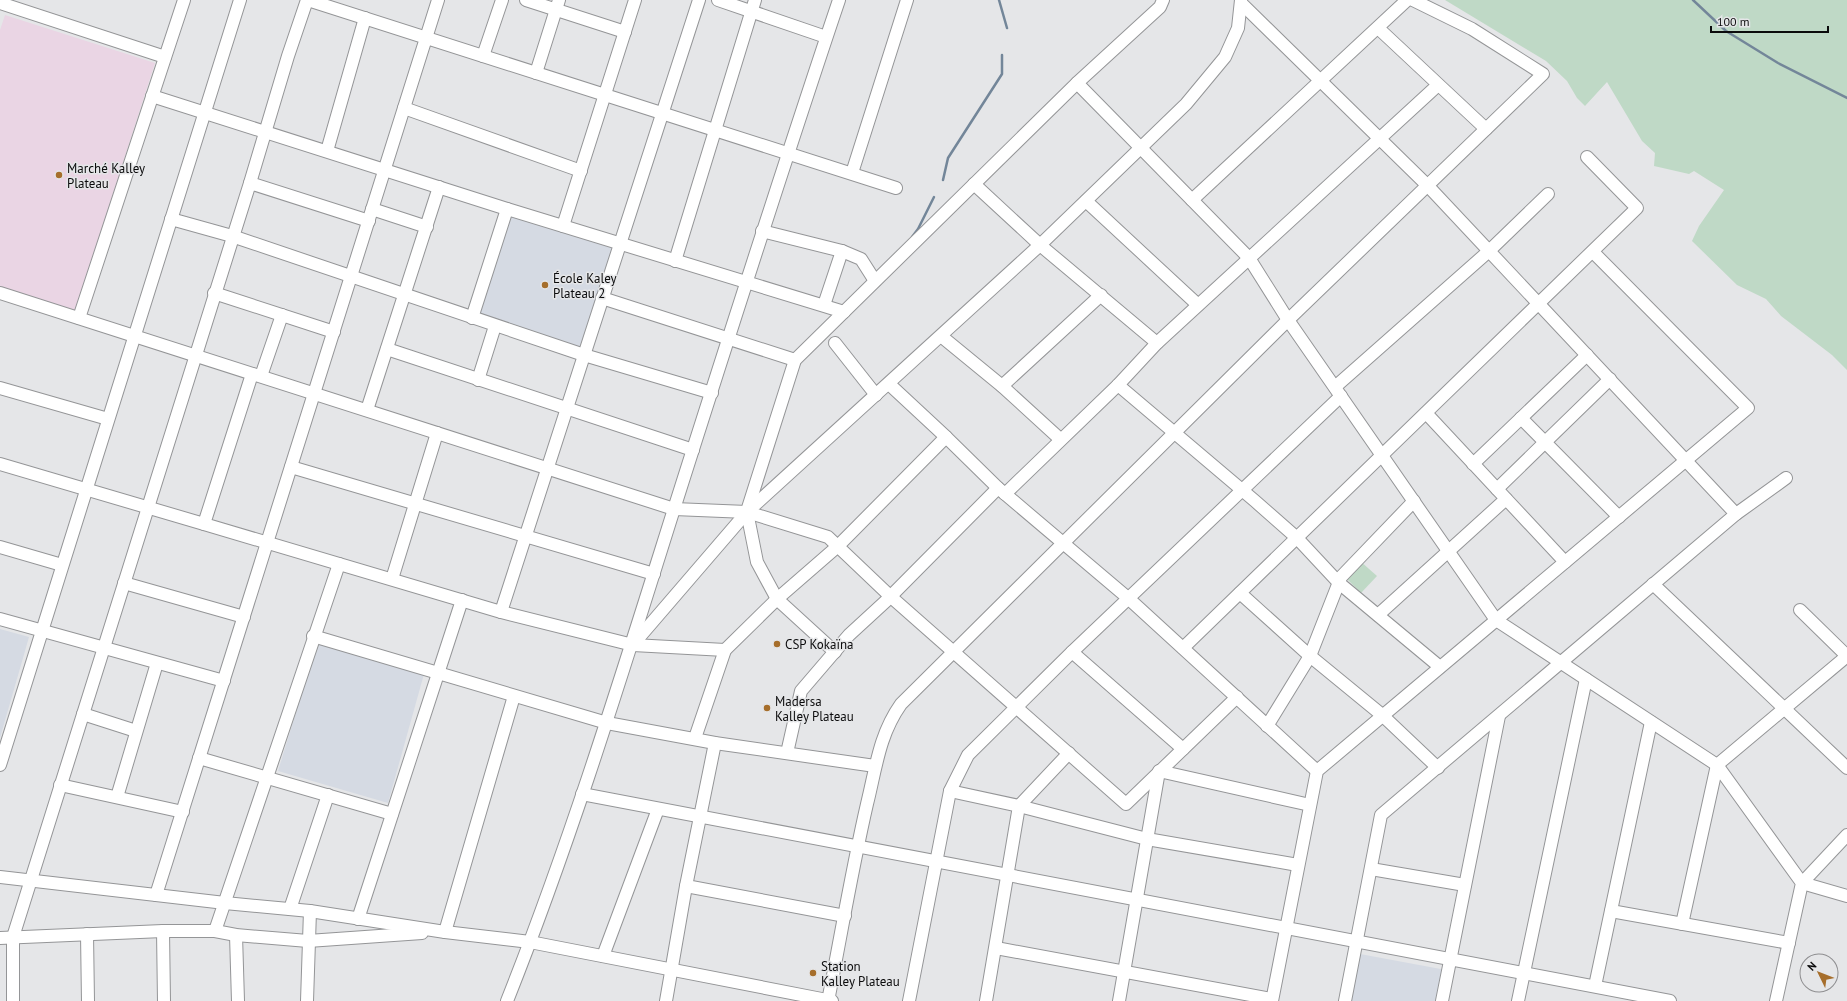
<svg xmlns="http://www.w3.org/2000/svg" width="1847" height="1001" viewBox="0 0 1847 1001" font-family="'PT Sans',sans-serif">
<rect width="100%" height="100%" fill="#e5e6e8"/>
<!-- commercial -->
<polygon fill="#ead5e4" points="5,15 155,63 75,312 0,288 0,30"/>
<!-- built -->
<g fill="#d5dae3">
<polygon points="512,214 613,247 580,347 479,314"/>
<polygon points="0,629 29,637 0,738"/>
<polygon points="317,644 424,674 388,803 278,771"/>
<polygon points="1360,954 1446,970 1440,1001 1351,1001"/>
</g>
<!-- green -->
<g fill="#bfd9c6">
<polygon points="1445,0 1847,0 1847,370 1832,355 1781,316 1766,299 1737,285 1692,241 1699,226 1724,190 1694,171 1689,174 1654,166 1655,153 1642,141 1607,82 1585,106 1577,98 1567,81 1546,61"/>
<polygon points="1360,561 1377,576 1361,593 1345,577"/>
</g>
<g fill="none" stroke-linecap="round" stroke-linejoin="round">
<!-- stream -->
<g stroke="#738699" stroke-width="2.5">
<polyline points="999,0 1007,28"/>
<polyline points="1693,0 1726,31 1778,63 1847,98"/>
<polyline points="943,180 948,158 1002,74 1002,55"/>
<polyline points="912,237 918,229 934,197"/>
</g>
<defs>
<g id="minor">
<polyline points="308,0 896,188"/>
<polyline points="526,0 625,32"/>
<polyline points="718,0 826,37"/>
<polyline points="0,3 165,57"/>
<polyline points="1241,3 1428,186 1736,514"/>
<polyline points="1378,28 1486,129"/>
<polyline points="483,56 502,0"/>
<polyline points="536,73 559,0"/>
<polyline points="1077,83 1249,258 1288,320 1496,620 1717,765 1802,883 1776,1001"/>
<polyline points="152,96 507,209 844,312"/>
<polyline points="404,108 581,171"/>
<polyline points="327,151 365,18"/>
<polyline points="852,173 907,0"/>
<polyline points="250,183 369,221"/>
<polyline points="974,184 1040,245 1157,343"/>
<polyline points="1192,200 1407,0"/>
<polyline points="1086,201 1198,305"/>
<polyline points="372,209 427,227"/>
<polyline points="171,219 232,236 584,355 712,393"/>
<polyline points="563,226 635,0"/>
<polyline points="762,231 842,251 861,259 875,281"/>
<polyline points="675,261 755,0"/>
<polyline points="0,293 674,509 747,512 757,562 777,599 835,652"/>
<polyline points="214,293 334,332"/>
<polyline points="602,298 795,360"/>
<polyline points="824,305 842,251"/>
<polyline points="79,318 184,0"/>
<polyline points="472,318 507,209"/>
<polyline points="941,336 1002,386 1060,439"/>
<polyline points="835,343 876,395"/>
<polyline points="387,349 693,450"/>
<polyline points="252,374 204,524 501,612 633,645 725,650"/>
<polyline points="261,376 282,315"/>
<polyline points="478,380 495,326"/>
<polyline points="889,384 946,437 998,488 1128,598 1317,771"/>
<polyline points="1118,385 1255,501 1297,538 1339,583 1440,667"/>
<polyline points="1002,386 1101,295"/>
<polyline points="1335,387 1489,251 1548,194"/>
<polyline points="0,388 108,419"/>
<polyline points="367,410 439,187"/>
<polyline points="1426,413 1565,562"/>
<polyline points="1521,418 1619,517"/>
<polyline points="0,464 204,524"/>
<polyline points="1473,464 1587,355"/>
<polyline points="291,467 654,574"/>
<polyline points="1497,489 1610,379"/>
<polyline points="1005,494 1118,385 1157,343 1438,85"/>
<polyline points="747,511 795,360 1077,83 1160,7 1163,0"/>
<polyline points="747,512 828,537 890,596 1126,804 1237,697"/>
<polyline points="0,547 62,565"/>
<polyline points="392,579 437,433"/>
<polyline points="124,583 244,617"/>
<polyline points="1653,584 1847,768"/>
<polyline points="1240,593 1310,656 1382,715 1438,768"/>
<polyline points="1800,610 1847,656"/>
<polyline points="501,612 699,0"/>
<polyline points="1378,615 1506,499"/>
<polyline points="0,619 224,681"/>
<polyline points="313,636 607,723 715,743 875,766"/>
<polyline points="636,641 747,512 1040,245 1186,104 1225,57 1238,28 1241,0"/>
<polyline points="1183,648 1637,208 1587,157"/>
<polyline points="1072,652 1183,749"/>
<polyline points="83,714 136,731"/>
<polyline points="1267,726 1310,656 1341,577 1414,501"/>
<polyline points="695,738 725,650 777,599 838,546 946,437"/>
<polyline points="787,753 801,691 849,635 886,601 998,488"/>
<polyline points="199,758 392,814"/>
<polyline points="0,765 240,0"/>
<polyline points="60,785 183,812"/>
<polyline points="950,791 1019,806 1147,839 1298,865"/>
<polyline points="582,794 1670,1001"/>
<polyline points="117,797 157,663"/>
<polyline points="1847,835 1802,883 1847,896"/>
<polyline points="1371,869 1465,885"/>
<polyline points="0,877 225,903 310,911 445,932 530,942 832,1001"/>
<polyline points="686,886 845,916"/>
<polyline points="156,895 438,0"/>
<polyline points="290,909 328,795"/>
<polyline points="1611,911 1789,943"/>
<polyline points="358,919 462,600"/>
<polyline points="1682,924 1717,765 1847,656"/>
<polyline points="163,931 164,1001"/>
<polyline points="215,931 339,564"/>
<polyline points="445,932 514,696"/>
<polyline points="87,934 88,1001"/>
<polyline points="236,935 238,1001"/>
<polyline points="0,938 163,931 215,931 236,935 308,941 422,933"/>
<polyline points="996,948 1272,999"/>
<polyline points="603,956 658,809"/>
<polyline points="1595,986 1651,722"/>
<polyline points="13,1001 13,937 250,183 288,56 307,0"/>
<polyline points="307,1001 310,911"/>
<path d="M507 1001C571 840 622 674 674 509 728 339 782 169 839 0"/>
<polyline points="666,1001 686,886 715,743"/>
<path d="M828 1001C841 935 852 869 867 804 876 768 879 735 901 704L1288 320 1543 74 1472 29 1413 0"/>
<polyline points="909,1001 950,791 968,755 1072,652 1341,396"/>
<polyline points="986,1001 1019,806 1069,753"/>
<polyline points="1119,1001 1159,771 1310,805"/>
<polyline points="1272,1001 1317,771 1748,408 1593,252"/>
<polyline points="1345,1001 1381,815 1736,514 1786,478"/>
<polyline points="1442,1001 1499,716"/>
<polyline points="1518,1001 1586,679"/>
</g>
</defs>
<!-- minor casing -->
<use href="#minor" stroke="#949597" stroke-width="14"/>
<!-- minor -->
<use href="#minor" stroke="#fff" stroke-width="12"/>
</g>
<!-- markers -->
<g fill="#a66e2b" stroke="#e5e6e8" stroke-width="1.5">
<circle cx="59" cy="175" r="4"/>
<circle cx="545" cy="285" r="4"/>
<circle cx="777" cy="644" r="4"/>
<circle cx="767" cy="708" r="4"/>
<circle cx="813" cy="973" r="4"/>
</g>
<g text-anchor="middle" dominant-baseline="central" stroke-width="3" stroke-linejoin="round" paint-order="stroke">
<!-- poi labels -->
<g font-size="13" fill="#0b0b0c" stroke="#e5e6e8" text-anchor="start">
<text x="67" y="168">Marché Kalley<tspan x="67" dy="15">Plateau</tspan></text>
<text x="553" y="278">École Kaley<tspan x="553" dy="15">Plateau 2</tspan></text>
<text x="785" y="644">CSP Kokaïna</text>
<text x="775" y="701">Madersa<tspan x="775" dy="15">Kalley Plateau</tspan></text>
<text x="821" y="966">Station<tspan x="821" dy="15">Kalley Plateau</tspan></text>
</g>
</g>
<!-- north arrow -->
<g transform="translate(1819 973) rotate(313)"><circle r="19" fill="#e5e6e8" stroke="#8e8e90"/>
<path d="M0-3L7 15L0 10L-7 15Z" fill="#a66e2b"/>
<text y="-6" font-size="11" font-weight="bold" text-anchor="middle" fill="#0b0b0c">N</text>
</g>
<!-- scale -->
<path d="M1711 26v6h117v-6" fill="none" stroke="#0b0b0c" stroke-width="2"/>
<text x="1717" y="26" font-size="12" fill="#0b0b0c" stroke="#e5e6e8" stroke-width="3" paint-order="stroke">100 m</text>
</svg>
